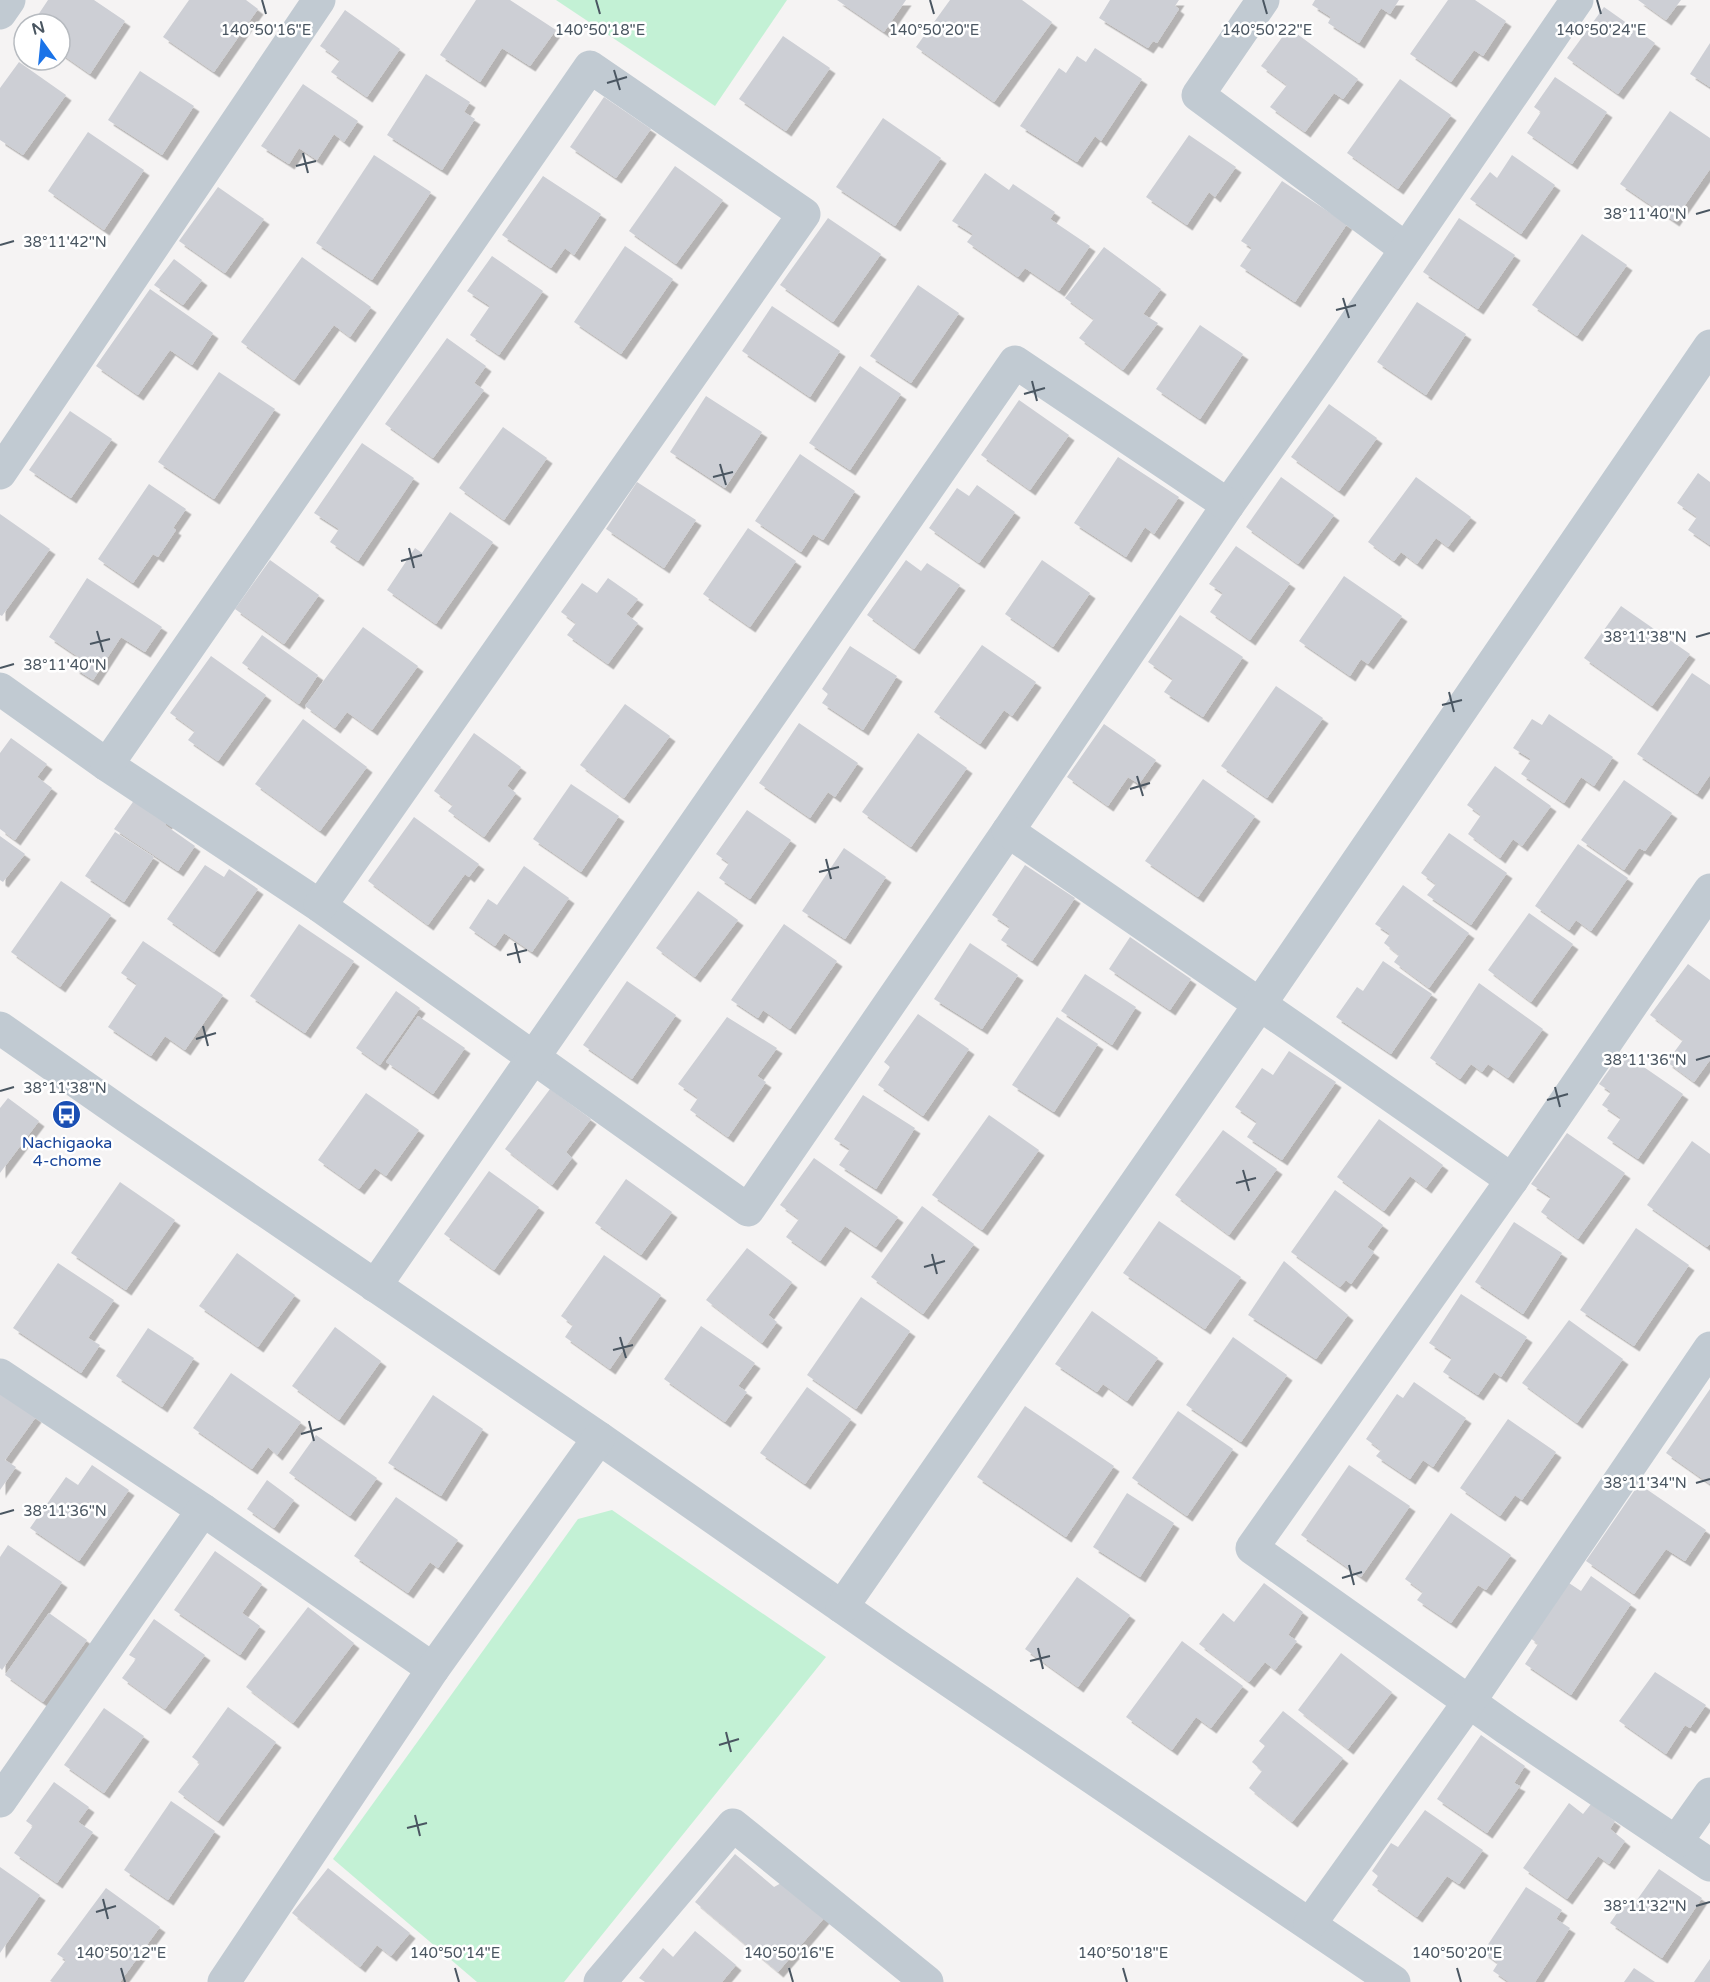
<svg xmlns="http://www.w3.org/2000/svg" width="1710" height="1982" viewBox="0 0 1710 1982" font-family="'Varela Round',sans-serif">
<defs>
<filter id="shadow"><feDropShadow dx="5.5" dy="5.5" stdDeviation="0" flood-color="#0004"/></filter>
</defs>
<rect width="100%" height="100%" fill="#f5f3f3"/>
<!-- green -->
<g fill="#c3f1d5">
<polygon points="556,0 787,0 715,106"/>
<polygon points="612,1510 826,1657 564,1982 477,1982 333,1859 578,1519"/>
</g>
<!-- building -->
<g fill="#cdcfd5" filter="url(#shadow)">
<polygon points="48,0 94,0 125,21 90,74 60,53 60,24 32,24"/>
<polygon points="189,0 246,0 258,9 214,72 163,37"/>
<polygon points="476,0 510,0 556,30 530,66 502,48 480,82 440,55"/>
<polygon points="837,0 906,0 884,32"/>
<polygon points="950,0 1022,0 1052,22 994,102 916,47"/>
<polygon points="1110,0 1179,0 1175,6 1179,9 1157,43 1153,41 1148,48 1099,18"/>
<polygon points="1315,0 1399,0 1390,14 1381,8 1359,43 1328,23 1331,17 1312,5"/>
<polygon points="1448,0 1475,0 1506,21 1483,56 1474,50 1451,82 1410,54"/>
<polygon points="1638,0 1681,0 1666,20"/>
<polygon points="1604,7 1655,43 1618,94 1567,58"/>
<polygon points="345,10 400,49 367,97 331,72 340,60 320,46"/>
<polygon points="1289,28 1358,79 1343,99 1334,93 1305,132 1270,107 1287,85 1261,66"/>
<polygon points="783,36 830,68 786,131 739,99"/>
<polygon points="1710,43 1710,87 1690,74"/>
<polygon points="1095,48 1142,79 1101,141 1095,136 1077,162 1020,126 1059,68 1066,73 1077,56 1086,62"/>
<polygon points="19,62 66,95 23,155 0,140 0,88"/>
<polygon points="140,71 194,106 162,155 108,120"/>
<polygon points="426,74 470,102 464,112 475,119 442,170 387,135"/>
<polygon points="1555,77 1607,112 1572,164 1527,133 1541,112 1534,107"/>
<polygon points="1400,79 1451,115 1398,189 1347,153"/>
<polygon points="303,84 358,121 344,142 334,134 317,160 299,148 289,164 261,146"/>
<polygon points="604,97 651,129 616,178 570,147"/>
<polygon points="1670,111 1710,138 1710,169 1674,221 1620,184"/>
<polygon points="883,118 941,158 895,226 836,187"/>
<polygon points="88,132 144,170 104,230 48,191"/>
<polygon points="1189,135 1236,167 1215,197 1209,192 1187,225 1146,197"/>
<polygon points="374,155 431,192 372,280 316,243"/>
<polygon points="1512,155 1555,185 1521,234 1470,199 1490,172 1497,178"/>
<polygon points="675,166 723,200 676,264 629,231"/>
<polygon points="985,173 1009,190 1013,184 1055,212 1050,219 1090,246 1059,291 1025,268 1018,277 967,242 973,234 952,221"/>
<polygon points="543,176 601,214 574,255 565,248 551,268 502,235"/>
<polygon points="1282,181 1347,224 1295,302 1240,266 1252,248 1241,241"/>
<polygon points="218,187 264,219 225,273 179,241"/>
<polygon points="828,218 881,254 833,322 780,285"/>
<polygon points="1459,218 1515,255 1478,309 1423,272"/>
<polygon points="1582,234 1627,265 1577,336 1532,305"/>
<polygon points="625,246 673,279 621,354 574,322"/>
<polygon points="1104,247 1161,289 1143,314 1158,323 1123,370 1079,338 1094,319 1065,298"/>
<polygon points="492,256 543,291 499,355 470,335 490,306 467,291"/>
<polygon points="302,257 371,307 350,337 334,325 294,380 241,342"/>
<polygon points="174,259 202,280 183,305 154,285"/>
<polygon points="918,285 959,313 911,383 870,356"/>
<polygon points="150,289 213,333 192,365 170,350 138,395 96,366"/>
<polygon points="1417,302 1466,334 1426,395 1377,362"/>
<polygon points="772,306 840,351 810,397 742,351"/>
<polygon points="1200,325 1243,354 1200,419 1156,389"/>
<polygon points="447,338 486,366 474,383 484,390 433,458 385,424"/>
<polygon points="860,366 901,394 850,470 809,443"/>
<polygon points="219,372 275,409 214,499 158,462"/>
<polygon points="706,396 762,432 725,488 670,452"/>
<polygon points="1019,400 1069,435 1030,490 981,455"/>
<polygon points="1329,404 1377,438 1339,491 1291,457"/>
<polygon points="70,411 112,439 71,498 29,470"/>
<polygon points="503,427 547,458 504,520 459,488"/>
<polygon points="362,443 414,478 358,561 330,542 339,529 314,513"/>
<polygon points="800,454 855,491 823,540 813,534 801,552 755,521"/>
<polygon points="1118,457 1179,497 1154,534 1145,527 1126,557 1074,523"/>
<polygon points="1698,473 1710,482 1710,545 1688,530 1697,517 1677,503"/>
<polygon points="1281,477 1334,515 1298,564 1246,527"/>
<polygon points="1416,477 1471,517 1448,547 1436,538 1417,564 1401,552 1394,561 1368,542"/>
<polygon points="637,482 696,520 664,568 606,529"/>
<polygon points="149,484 186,509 173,528 176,530 158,557 153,554 133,583 98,559"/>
<polygon points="977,485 1015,512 979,563 929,528 957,488 969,496"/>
<polygon points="450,512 493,542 436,624 387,590 415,548 422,553"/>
<polygon points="0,514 50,549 2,616 0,615"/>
<polygon points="748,528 796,561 750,627 703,594"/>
<polygon points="1236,546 1290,583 1250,640 1210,612 1223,593 1209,584"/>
<polygon points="270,560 319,595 284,644 235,609"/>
<polygon points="906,560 921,571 927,563 960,585 914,649 867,615"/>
<polygon points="1042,560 1090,593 1053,647 1005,614"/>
<polygon points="1344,576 1402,616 1368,664 1361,659 1350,676 1299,641"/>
<polygon points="87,578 162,627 145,652 121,637 93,680 74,668 80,658 49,637"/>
<polygon points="608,578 638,599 626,614 638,623 608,664 567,635 576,623 561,612 582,583 597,593"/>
<polygon points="1621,606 1690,654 1652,706 1584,658"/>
<polygon points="1180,615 1243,657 1203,717 1164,692 1173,679 1148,662"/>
<polygon points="363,627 418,666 372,730 347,712 335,728 305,706"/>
<polygon points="262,635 318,675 299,704 242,663"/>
<polygon points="982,645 1036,682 1012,716 1004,710 980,744 934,712"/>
<polygon points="850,646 897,676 863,730 822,703 828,694 822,689"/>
<polygon points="211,656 266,695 218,761 188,740 195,731 170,713"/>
<polygon points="1692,673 1710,685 1710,775 1697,794 1637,754"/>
<polygon points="1276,686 1323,718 1267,798 1221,766"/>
<polygon points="625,704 670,736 624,798 580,765"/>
<polygon points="1549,714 1613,757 1594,786 1581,777 1564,803 1521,774 1531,759 1513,748 1532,719 1542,725"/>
<polygon points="303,719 367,767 320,831 255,784"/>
<polygon points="799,723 858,763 835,797 828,792 810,818 759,783"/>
<polygon points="1104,724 1156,760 1139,784 1128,777 1108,806 1067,777"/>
<polygon points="474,733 521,767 507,786 516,793 484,837 448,811 453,805 434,791"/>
<polygon points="918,733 967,768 911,847 862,812"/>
<polygon points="11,738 47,764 37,777 52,788 15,840 0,829 0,753"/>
<polygon points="1495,766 1551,806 1522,846 1513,839 1500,858 1468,834 1481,815 1467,805"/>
<polygon points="1203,779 1255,816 1198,897 1145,861"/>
<polygon points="1624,780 1672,813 1645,851 1639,848 1624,870 1581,840"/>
<polygon points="571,784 619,816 581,872 533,839"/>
<polygon points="135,799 168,822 165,825 195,846 178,871 114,829"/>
<polygon points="747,810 791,840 750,899 719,878 729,863 716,854"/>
<polygon points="414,817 479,864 469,877 465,874 428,925 368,881"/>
<polygon points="115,832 154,857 124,902 85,876"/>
<polygon points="1449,833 1507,873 1471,925 1427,895 1436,884 1421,873"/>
<polygon points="0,836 25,854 3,882 0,880"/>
<polygon points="1578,844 1628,878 1591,931 1576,920 1569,930 1535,906"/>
<polygon points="844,848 886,877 845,939 802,911"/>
<polygon points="205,865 224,877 229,869 258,889 214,952 167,919"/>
<polygon points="1025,865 1075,898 1032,961 1001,940 1010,927 992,915"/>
<polygon points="524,866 569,898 532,952 504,933 495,946 469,928 488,899 497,905"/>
<polygon points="61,881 111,915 60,987 11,952"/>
<polygon points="1403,885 1469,933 1429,988 1394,962 1399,955 1384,943 1390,934 1375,924"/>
<polygon points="698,891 738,920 695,977 656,948"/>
<polygon points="1529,913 1573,944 1531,1002 1488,970"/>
<polygon points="299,924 354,961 305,1033 250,996"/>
<polygon points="784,924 837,961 790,1029 763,1010 758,1018 731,1000"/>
<polygon points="1130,937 1191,979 1170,1010 1109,969"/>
<polygon points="143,941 223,995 185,1050 165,1036 151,1056 108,1027 137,984 121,973"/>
<polygon points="970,943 1018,975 982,1029 934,999"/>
<polygon points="1383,961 1432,994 1391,1054 1336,1017 1357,987 1363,991"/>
<polygon points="1688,964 1710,980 1710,1060 1694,1082 1667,1062 1683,1040 1650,1015"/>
<polygon points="1085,974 1136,1007 1112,1045 1061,1011"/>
<polygon points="627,981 676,1015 632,1079 583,1045"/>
<polygon points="1479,983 1543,1029 1508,1078 1488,1064 1482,1072 1471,1064 1460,1079 1430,1058"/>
<polygon points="396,991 420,1008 380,1065 356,1048"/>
<polygon points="918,1014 969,1049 923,1116 878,1085 890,1067 884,1062"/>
<polygon points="418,1016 465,1048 433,1094 386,1062"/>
<polygon points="727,1017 777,1048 757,1076 766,1082 728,1137 690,1110 698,1098 678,1084"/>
<polygon points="1057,1017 1098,1044 1054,1112 1012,1085"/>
<polygon points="1289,1051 1336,1082 1282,1160 1247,1137 1257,1122 1235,1107 1262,1068 1273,1075"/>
<polygon points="1622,1052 1683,1094 1638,1159 1607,1138 1621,1118 1602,1105 1611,1092 1599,1084"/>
<polygon points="550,1089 591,1119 566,1152 572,1158 552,1185 505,1149"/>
<polygon points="366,1093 419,1130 386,1176 375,1168 359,1189 318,1160"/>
<polygon points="863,1095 915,1128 876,1189 839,1165 850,1149 834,1139"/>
<polygon points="8,1098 39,1121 0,1173 0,1108"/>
<polygon points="989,1115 1039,1150 982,1230 932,1195"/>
<polygon points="1379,1119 1443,1165 1426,1188 1410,1176 1384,1211 1337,1177"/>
<polygon points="1223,1130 1277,1169 1229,1235 1175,1195"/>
<polygon points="1567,1133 1625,1173 1578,1239 1541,1212 1551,1197 1531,1184"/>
<polygon points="1692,1141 1710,1154 1710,1244 1707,1247 1647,1205"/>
<polygon points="814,1158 898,1217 876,1247 845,1226 820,1261 786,1237 799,1219 780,1205"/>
<polygon points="489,1171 539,1207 494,1270 444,1234"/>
<polygon points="626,1179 672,1212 641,1255 595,1223"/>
<polygon points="120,1182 175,1220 126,1290 71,1253"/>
<polygon points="1335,1190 1383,1225 1367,1247 1374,1252 1351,1284 1346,1280 1340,1287 1291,1252"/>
<polygon points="922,1206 974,1244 923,1314 871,1277"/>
<polygon points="1159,1221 1241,1277 1205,1329 1123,1273"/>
<polygon points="1514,1222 1562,1253 1523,1314 1475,1282"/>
<polygon points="1636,1228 1689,1265 1634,1346 1580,1310"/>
<polygon points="747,1248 792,1282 768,1315 777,1322 762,1343 706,1300"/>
<polygon points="237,1253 295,1295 258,1347 199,1306"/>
<polygon points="604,1255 661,1295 610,1369 565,1337 573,1325 561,1316"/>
<polygon points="1284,1261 1348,1315 1316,1359 1248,1315"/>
<polygon points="58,1263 114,1300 88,1338 100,1345 81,1373 13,1328"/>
<polygon points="1461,1294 1527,1337 1501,1377 1494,1372 1478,1395 1443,1372 1452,1358 1429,1343"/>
<polygon points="861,1297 910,1331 856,1409 807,1375"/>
<polygon points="1092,1311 1158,1358 1127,1401 1103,1384 1097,1392 1055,1364"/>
<polygon points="1569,1320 1623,1359 1577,1423 1522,1383"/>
<polygon points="701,1326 755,1363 738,1386 747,1392 725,1422 664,1379"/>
<polygon points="335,1327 381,1361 339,1420 292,1386"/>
<polygon points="148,1328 194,1358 162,1407 116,1376"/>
<polygon points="1233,1337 1287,1375 1241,1442 1186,1405"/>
<polygon points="231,1373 301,1422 277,1455 268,1447 252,1469 193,1428"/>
<polygon points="1414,1382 1466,1418 1433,1467 1423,1460 1410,1479 1376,1456 1381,1450 1366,1439 1397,1394 1403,1398"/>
<polygon points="807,1387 851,1419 805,1484 760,1453"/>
<polygon points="1710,1389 1710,1484 1666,1453"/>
<polygon points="0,1391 36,1417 5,1460 16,1467 0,1490"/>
<polygon points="433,1395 483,1429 441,1496 388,1463"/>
<polygon points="1025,1406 1114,1466 1066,1537 977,1477"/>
<polygon points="1178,1411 1233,1449 1187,1516 1132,1478"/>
<polygon points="1508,1419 1556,1452 1522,1500 1515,1495 1500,1516 1460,1488"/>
<polygon points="316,1435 377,1478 350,1516 289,1473"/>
<polygon points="92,1465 129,1490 79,1561 30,1528 66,1477 78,1485"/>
<polygon points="1349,1465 1410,1506 1361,1577 1301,1535"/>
<polygon points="267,1480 294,1500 274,1528 247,1509"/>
<polygon points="1639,1484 1706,1530 1685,1561 1666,1549 1634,1594 1586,1561"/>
<polygon points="1127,1493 1174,1523 1140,1577 1093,1547"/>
<polygon points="396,1497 458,1540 438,1568 430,1562 408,1593 354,1556"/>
<polygon points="1451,1513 1511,1555 1486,1590 1478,1585 1451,1623 1417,1600 1423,1592 1405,1579"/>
<polygon points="8,1545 62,1582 2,1670 0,1668 0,1557"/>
<polygon points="215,1551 262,1584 242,1613 260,1626 240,1655 174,1610"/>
<polygon points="1591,1576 1631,1604 1571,1695 1525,1664 1538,1644 1529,1637 1566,1581 1581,1591"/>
<polygon points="1077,1577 1130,1615 1078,1687 1025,1649"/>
<polygon points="1264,1583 1303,1612 1288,1635 1297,1641 1275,1670 1265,1662 1249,1682 1199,1644 1223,1613 1234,1622"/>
<polygon points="308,1607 354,1643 293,1723 246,1687"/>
<polygon points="49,1613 87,1640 43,1702 5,1675"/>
<polygon points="154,1619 205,1655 165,1709 122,1678 136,1659 129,1655"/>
<polygon points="1182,1641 1243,1686 1211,1728 1196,1717 1172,1750 1126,1717"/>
<polygon points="1341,1653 1392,1692 1348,1749 1298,1710"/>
<polygon points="1655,1672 1706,1705 1690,1728 1685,1725 1666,1754 1619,1721"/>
<polygon points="228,1707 276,1742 218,1821 178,1792 200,1763 192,1757"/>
<polygon points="104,1708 144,1736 104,1793 64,1765"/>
<polygon points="1283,1711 1343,1758 1292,1822 1249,1788 1262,1771 1252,1762 1265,1746 1259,1741"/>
<polygon points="1481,1735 1525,1766 1514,1783 1520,1786 1487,1833 1437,1799"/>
<polygon points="54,1782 89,1807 78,1822 93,1832 57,1883 14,1853 33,1826 26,1821"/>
<polygon points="171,1801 215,1831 168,1900 124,1870"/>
<polygon points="1569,1803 1583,1814 1591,1804 1615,1821 1610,1829 1625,1841 1609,1864 1598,1856 1567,1899 1523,1868"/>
<polygon points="1425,1810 1483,1850 1459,1884 1447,1876 1417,1917 1372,1885 1378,1876 1372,1871 1391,1843 1398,1847"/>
<polygon points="735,1854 774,1887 783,1882 825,1917 778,1972 695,1902"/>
<polygon points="0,1867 40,1895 0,1953"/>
<polygon points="328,1868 410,1933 391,1956 377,1945 360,1967 292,1913"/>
<polygon points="1659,1869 1702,1898 1662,1958 1610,1923 1627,1899 1634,1904"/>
<polygon points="1526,1887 1562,1910 1556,1919 1570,1928 1535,1982 1509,1982 1493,1971 1498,1963 1483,1952"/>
<polygon points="106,1888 160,1927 120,1982 52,1982 50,1981 66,1960 57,1954"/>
<polygon points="695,1931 736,1965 722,1982 645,1982 639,1978 663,1948 673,1957"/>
<polygon points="1710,1959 1710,1982 1694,1982"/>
<polygon points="1634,1968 1655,1982 1624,1982"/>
</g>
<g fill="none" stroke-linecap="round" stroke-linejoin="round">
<!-- minor -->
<g stroke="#c1cad2" stroke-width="33">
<polyline points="1263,0 1198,95 1406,249"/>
<polyline points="0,13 9,0"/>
<polyline points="0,473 319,0"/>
<polyline points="0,689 107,765 320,906 748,1210 1008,831 1228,505 1322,372 1577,0"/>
<polyline points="107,765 590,67 804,214 320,906"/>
<polyline points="1008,831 1287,1023 1512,1180"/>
<polyline points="1710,890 1512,1180 1252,1548 1506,1728 1710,1865"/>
<polyline points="0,1028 126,1116 599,1438 898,1646 1394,1982"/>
<polyline points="375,1286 1015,362 1228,505"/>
<polyline points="0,1375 203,1510 433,1669"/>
<polyline points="842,1607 1260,1004 1710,346"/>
<polyline points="0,1801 203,1510"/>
<polyline points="1676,1842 1710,1794"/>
<polyline points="1310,1924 1469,1702 1710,1348"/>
<polyline points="224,1982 433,1669 599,1438"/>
<polyline points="600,1982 733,1825 927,1982"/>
</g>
</g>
<!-- ticks -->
<path fill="none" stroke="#4a5661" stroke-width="2" d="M262 0 266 14M596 0 600 14M930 0 934 14M1263 0 1267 14M1597 0 1601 14M614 70 620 90M607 83 627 77M303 153 308 173M296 166 316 161M1696 214 1710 210M0 245 14 241M1343 298 1349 318M1336 310 1356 305M1032 381 1037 401M1024 394 1045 388M720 464 726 485M713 477 733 472M409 548 414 568M401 561 422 555M97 631 103 652M1696 637 1710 633M90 644 110 639M0 668 14 664M1449 692 1454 712M1442 705 1462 700M1137 776 1143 796M1130 789 1150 783M826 859 831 879M819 872 839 867M515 943 520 963M507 955 527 950M203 1026 208 1046M196 1039 216 1033M1696 1060 1710 1056M1555 1087 1560 1107M0 1091 14 1087M1547 1100 1568 1094M1243 1170 1249 1191M1236 1183 1256 1178M932 1254 937 1274M924 1267 945 1261M620 1337 626 1358M613 1350 633 1345M309 1421 314 1441M301 1434 322 1428M1696 1483 1710 1479M0 1514 14 1510M1349 1565 1354 1585M1342 1578 1362 1572M1038 1648 1043 1669M1030 1661 1050 1656M726 1732 731 1752M719 1745 739 1739M415 1815 420 1836M407 1828 427 1823M103 1899 108 1919M1696 1906 1710 1902M96 1912 116 1906M121 1968 125 1982M455 1968 459 1982M789 1968 793 1982M1123 1968 1127 1982M1457 1968 1461 1982"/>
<!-- icons -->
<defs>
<symbol id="bus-disc" viewBox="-11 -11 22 22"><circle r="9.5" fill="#1a4fb4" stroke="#fff"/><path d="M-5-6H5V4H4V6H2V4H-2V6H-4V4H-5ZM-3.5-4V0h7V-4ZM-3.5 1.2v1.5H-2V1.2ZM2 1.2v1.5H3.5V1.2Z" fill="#fff"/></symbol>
</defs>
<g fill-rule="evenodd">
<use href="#bus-disc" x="50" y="1098" width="33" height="33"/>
</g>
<g text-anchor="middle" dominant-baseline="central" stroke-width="5" stroke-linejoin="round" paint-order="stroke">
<!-- transit labels -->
<g font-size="16" fill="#164399" stroke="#fff">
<text x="67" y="1143">Nachigaoka<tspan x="67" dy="18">4-chome</tspan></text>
</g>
</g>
<g font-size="15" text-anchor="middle" fill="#4a5661" stroke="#fff" stroke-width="5" stroke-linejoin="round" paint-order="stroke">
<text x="266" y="35">140°50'16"E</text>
<text x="600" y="35">140°50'18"E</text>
<text x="934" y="35">140°50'20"E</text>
<text x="1267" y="35">140°50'22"E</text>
<text x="1601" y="35">140°50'24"E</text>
<text x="1645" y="219">38°11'40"N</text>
<text x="65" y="247">38°11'42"N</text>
<text x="1645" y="642">38°11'38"N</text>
<text x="65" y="670">38°11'40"N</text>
<text x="1645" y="1065">38°11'36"N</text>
<text x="65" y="1093">38°11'38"N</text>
<text x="1645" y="1488">38°11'34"N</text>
<text x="65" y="1516">38°11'36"N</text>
<text x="1645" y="1911">38°11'32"N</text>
<text x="121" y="1958">140°50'12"E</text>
<text x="455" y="1958">140°50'14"E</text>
<text x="789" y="1958">140°50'16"E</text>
<text x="1123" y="1958">140°50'18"E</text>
<text x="1457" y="1958">140°50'20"E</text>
</g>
<!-- north arrow -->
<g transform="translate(42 42) rotate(345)"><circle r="28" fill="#ffffff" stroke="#b7bbc0" stroke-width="1.5"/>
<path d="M0-4.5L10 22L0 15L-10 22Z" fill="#1a73e8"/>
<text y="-9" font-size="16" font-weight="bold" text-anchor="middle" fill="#4a5661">N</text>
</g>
</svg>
